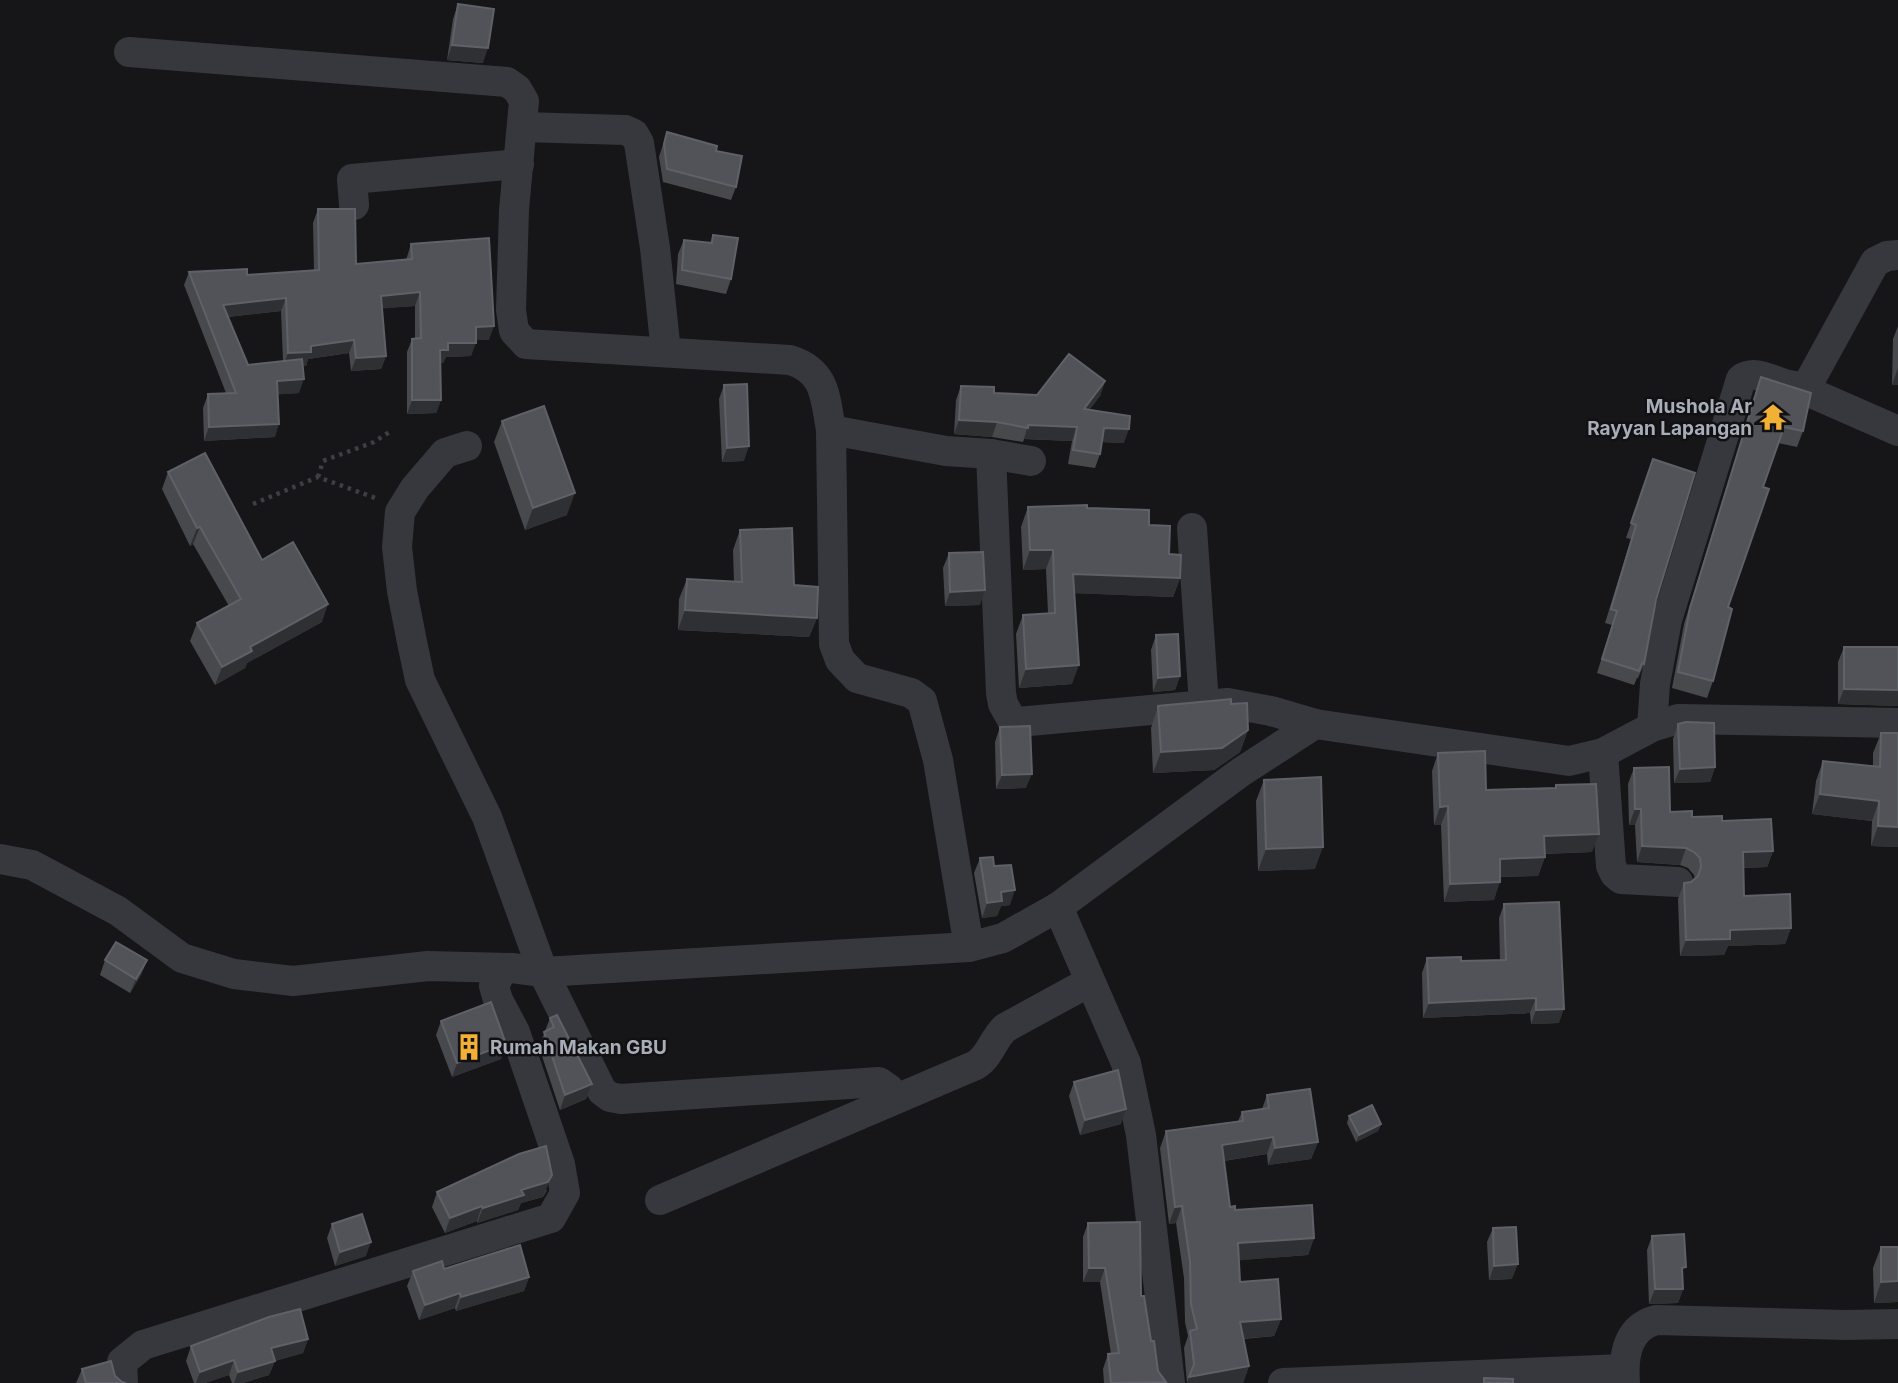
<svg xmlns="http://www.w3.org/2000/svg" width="1898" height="1383" viewBox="0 0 1898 1383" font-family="Inter,sans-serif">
<rect width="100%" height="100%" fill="#161618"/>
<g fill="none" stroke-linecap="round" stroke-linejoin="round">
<!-- path -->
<g stroke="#3d3f44" stroke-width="4.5" stroke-dasharray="3.5 5" stroke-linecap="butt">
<polyline points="318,477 323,461 374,442 391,431"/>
<polyline points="253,504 318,477 378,499"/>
</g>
<!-- minor -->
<g stroke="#37383d" stroke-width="30">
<path d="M129 52 507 82 517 89 524 101 514 210 511 310 514 331 526 344 790 360C826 371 825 397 831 430"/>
<polyline points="522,127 625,130 634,134 639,143 655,248 666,352"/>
<polyline points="354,205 352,179 519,164"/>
<polyline points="1800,388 1898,431"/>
<polyline points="467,446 445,453 415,488 400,512 397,547 402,591 412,642 420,680 487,817 543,972 602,1091 610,1097 621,1099 879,1082 889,1089 891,1100"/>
<polyline points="991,454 1031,461"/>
<polyline points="1192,528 1204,704"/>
<path d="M1652 727 1655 684 1667 620 1741 379C1761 365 1786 394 1808 384L1875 262 1887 256 1898 255"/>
<polyline points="1603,753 1611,866 1615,874 1621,879 1678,882"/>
<polyline points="0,859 32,865 118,911 182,958 234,974 293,981 428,966 512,968 543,972 969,947 1003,938 1058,907 1241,772 1315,724 1569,761 1603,753 1652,727 1678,719 1898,723"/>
<polyline points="1058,907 1126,1063 1141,1135 1170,1383"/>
<polyline points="969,947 938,760 922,701 911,693 857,678 840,660 834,644 831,430 946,451 991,454 1001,693 1003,704 1012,720 1018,722 1228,703 1271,711 1315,724"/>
<path d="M660 1200 976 1065C990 1056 993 1039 1005 1028L1089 982"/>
<polyline points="123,1383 122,1362 143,1345 551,1218 565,1193 560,1164 515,1032 498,1000 494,986 503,968"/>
<polyline points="1283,1383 1624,1369"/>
<path d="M1625 1383C1623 1356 1627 1328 1656 1320L1846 1325 1898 1324"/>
</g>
</g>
<!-- wall -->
<g fill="#47494d" fill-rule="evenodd">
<polygon points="458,4 483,63 447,60 453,19"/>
<polygon points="667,132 716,151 736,187 731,200 663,182 659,157"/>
<path d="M318 209 356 264 406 260 411 244 489 340H476L471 356 446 357 443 363H440L441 400 436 413 407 414V352L412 339H415V306L382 308 386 356 381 369 351 371 349 353 308 359 306 366H303L299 393 278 394 275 437 204 441 203 408 208 394 226 393 184 285 189 272 247 275 314 270 313 223ZM281 311 283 361 248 365 228 317Z"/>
<polygon points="713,235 731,279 726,294 676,284 678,254 684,240 710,243"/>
<polygon points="1898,326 1898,385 1892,385 1893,339"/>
<polygon points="1761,377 1803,431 1797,447 1778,443 1763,487 1728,607 1713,681 1707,698 1672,688 1684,624"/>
<polygon points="1105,381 1100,396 1089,410 1124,443 1102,442 1100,454 1095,468 1068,464 1072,441 1024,439 1023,442 992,437 954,434 956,400 961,386 994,393 1037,395"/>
<polygon points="724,385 744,461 722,462 719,399"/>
<polygon points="502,421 567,515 525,530 494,442"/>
<polygon points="1653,459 1656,600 1644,664 1638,678 1637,678 1634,685 1597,673 1612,625 1605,623 1631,539 1626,538"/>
<polygon points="168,472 262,560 322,622 247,663 245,668 215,685 190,641 197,623 229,606 193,544 190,546 162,489"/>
<polygon points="1028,507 1087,508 1149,525 1169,554 1180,578 1173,597 1075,593 1072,684 1019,688 1016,634 1023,615 1048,613 1046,569 1023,570 1021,527"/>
<polygon points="740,530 794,585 817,618 809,637 678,630 679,599 687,579 734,582 733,550"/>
<polygon points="949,553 980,605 945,606 943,568"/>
<polygon points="1156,635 1180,676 1175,690 1153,692 1151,650"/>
<polygon points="1844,647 1898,647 1898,706 1838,704 1838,662"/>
<polygon points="1231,704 1248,730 1240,752 1214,770 1153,773 1151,728 1158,706"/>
<polygon points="1678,724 1715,767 1710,782 1674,783 1673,739"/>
<polygon points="1000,727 1026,788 996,789 995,742"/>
<polygon points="1881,733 1898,733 1898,847 1871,846 1872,821 1812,814 1816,781 1823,761 1873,767 1873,753"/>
<polygon points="1438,753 1486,790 1555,788 1556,785 1592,852 1545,854 1545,857 1538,876 1500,877 1494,900 1444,902 1441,825 1434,825 1432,771"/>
<polygon points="1634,768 1670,812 1692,817 1722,821 1773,851 1767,867 1743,868 1744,896 1791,928 1785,944 1728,946 1724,955 1680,956 1678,899 1684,883 1691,882 1695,879 1694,875 1688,868 1680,865 1637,862 1635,825 1629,825 1628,784"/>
<polygon points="1264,780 1315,869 1258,871 1256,801"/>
<polygon points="980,858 994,866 1010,905 1001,906 997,916 982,918 974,873"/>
<polygon points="1504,904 1559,1023 1531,1024 1530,1013 1423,1018 1422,973 1427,958 1461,961 1500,960 1499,918"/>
<polygon points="105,960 147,960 141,975 130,993 100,975"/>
<polygon points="550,1018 592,1084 586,1099 560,1110 539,1047"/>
<polygon points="441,1021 506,1044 501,1059 452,1077 436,1035"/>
<polygon points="1074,1082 1121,1124 1080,1135 1069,1096"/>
<polygon points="1267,1095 1318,1142 1311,1159 1268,1165 1267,1154 1224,1161 1230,1207 1235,1210 1314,1238 1308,1255 1239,1260 1240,1282 1281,1319 1274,1336 1243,1339 1249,1366 1243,1383 1187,1383 1184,1348 1188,1336 1185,1322 1184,1278 1176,1223 1169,1224 1160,1148 1166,1131 1238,1121 1242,1112 1262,1109"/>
<polygon points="1349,1116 1381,1124 1378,1131 1356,1142 1347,1123"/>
<polygon points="547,1190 543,1197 521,1203 518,1210 477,1223 477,1221 445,1233 432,1207 437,1192"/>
<polygon points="1088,1223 1141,1296 1158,1371 1165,1383 1104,1383 1103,1369 1108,1354 1111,1354 1100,1282 1083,1282 1083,1237"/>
<polygon points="332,1224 366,1256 335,1266 327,1238"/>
<polygon points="1493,1228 1512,1279 1489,1280 1487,1242"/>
<polygon points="1652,1236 1683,1275 1683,1289 1678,1303 1649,1304 1647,1250"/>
<polygon points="1881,1247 1898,1247 1898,1302 1874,1303 1873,1268"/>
<polygon points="444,1269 529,1277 524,1291 456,1311 455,1308 419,1320 407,1286 413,1271"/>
<polygon points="308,1339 303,1353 275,1361 269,1375 243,1383 232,1383 229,1375 205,1383 194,1383 186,1361 191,1346"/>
<polygon points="82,1369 115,1376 122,1382 126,1383 76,1383"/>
</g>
<!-- shaded-wall -->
<g fill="#2f3033">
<polygon points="452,45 488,48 483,63 447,60"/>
<polygon points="420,292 415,306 377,309 381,296"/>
<polygon points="286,298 281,311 218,318 223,305"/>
<polygon points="494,326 489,340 471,340 476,327"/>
<polygon points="354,340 349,353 308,359 306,366 283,366 288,353 311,346"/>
<polygon points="448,343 476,343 471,356 446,357 443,363 435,364 440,350"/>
<polygon points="386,356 381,369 351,371 356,358"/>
<polygon points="1898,368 1898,385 1892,385"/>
<polygon points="304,379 299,393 272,395 277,381"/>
<polygon points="1105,381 1100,396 1078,423 1084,409"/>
<polygon points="412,400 441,400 436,413 407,414"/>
<polygon points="959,420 997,422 992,437 954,434"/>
<polygon points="279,424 275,437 204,441 209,427"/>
<polygon points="1028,425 1077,427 1072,441 1024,439"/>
<polygon points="1104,428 1129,429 1124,443 1099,442"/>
<polygon points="749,446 744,461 722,462 727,448"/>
<polygon points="575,493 567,515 525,530 533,508"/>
<polygon points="200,527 193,544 190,546 197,528"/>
<polygon points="1030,550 1053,550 1046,569 1023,570"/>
<polygon points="1073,574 1180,578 1173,597 1066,593"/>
<polygon points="985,590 980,605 945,606 950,592"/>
<polygon points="328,604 322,622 247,663 245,668 215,685 222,667 250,647"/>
<polygon points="685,610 817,618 809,637 678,630"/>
<polygon points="1079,665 1072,684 1019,688 1026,669"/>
<polygon points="1180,676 1175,690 1153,692 1158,678"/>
<polygon points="1844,689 1898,690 1898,706 1838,704"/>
<polygon points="1248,730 1240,752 1214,770 1153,773 1161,752"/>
<polygon points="1715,767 1710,782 1674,783 1680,769"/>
<polygon points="1032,774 1026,788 996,789 1002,775"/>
<polygon points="1820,794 1879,801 1872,821 1812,814"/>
<polygon points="1448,806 1441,825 1434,825 1440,807"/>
<polygon points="1635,809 1641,809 1635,825 1629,825"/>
<polygon points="1878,826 1898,827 1898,847 1871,846"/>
<polygon points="1599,834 1592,852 1537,854 1544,836"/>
<polygon points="1642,846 1686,848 1680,865 1637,862"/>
<polygon points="1323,847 1315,869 1258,871 1266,849"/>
<polygon points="1773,851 1767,867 1737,868 1743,852"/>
<polygon points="1545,857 1538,876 1493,877 1500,859"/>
<polygon points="1500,882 1494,900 1444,902 1450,884"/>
<polygon points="1015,890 1010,905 1001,906 997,916 982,918 987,903 1001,892"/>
<polygon points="1791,928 1785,944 1728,946 1724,955 1680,956 1686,940 1730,930"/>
<polygon points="147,960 141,975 130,993 136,979"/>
<polygon points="1536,998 1530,1013 1423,1018 1429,1003"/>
<polygon points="1564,1009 1559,1023 1531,1024 1536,1010"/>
<polygon points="506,1044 501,1059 452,1077 457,1063"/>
<polygon points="592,1084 586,1099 560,1110 565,1095"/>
<polygon points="1126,1109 1121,1124 1080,1135 1085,1120"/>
<polygon points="1381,1124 1378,1131 1356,1142 1359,1135"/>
<polygon points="1273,1137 1267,1154 1215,1162 1222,1145"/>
<polygon points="1318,1142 1311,1159 1268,1165 1275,1148"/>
<polygon points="552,1175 543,1197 521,1203 518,1210 477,1223 483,1208"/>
<polygon points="482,1206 477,1221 445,1233 450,1218"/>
<polygon points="1182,1206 1176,1223 1169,1224 1175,1207"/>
<polygon points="1314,1238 1308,1255 1232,1261 1238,1243"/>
<polygon points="371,1242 366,1256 335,1266 340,1252"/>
<polygon points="1518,1264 1512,1279 1489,1280 1494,1266"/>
<polygon points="1089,1268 1105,1268 1100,1282 1083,1282"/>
<polygon points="529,1277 524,1291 456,1311 461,1297"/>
<polygon points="1898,1281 1898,1302 1874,1303 1881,1282"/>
<polygon points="1655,1289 1683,1289 1678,1303 1649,1304"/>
<polygon points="460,1293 455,1308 419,1320 425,1305"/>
<polygon points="1281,1319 1274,1336 1233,1339 1240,1322"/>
<polygon points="308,1339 303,1353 275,1361 269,1375 243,1383 234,1383 238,1372 271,1348"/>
<polygon points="234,1360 229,1375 205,1383 196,1383 200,1372"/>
<polygon points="1249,1366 1243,1383 1187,1383 1189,1377"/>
</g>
<!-- building -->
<g fill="#525359" stroke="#5f6168" stroke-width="2">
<polygon points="458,4 494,9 488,48 452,45"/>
<polygon points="667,132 717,146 716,151 742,156 736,187 667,169 664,144"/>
<polygon points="318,209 355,209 356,264 412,259 411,244 489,238 494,326 476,327 476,343 448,343 448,350 440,350 441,400 412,400 412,339 421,338 420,292 381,296 386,356 356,358 354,340 311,346 311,352 288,353 286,298 223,305 248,365 302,359 304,379 277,381 279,424 209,427 208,394 236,393 189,272 247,269 247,275 319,270"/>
<polygon points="713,235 738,238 731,279 682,270 684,240 712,243"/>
<polygon points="1069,354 1105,381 1084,409 1130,416 1129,429 1104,428 1100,454 1073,450 1077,427 1028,425 1028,428 997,422 959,420 961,386 994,387 994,393 1037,395"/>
<polygon points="1761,377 1811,393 1803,431 1784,427 1763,487 1769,489 1728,607 1732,609 1713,681 1678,672 1690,608"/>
<polygon points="747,384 749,446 727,448 724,385"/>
<polygon points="544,406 575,493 533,508 502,421"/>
<polygon points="205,453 262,560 293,542 328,604 250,647 252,651 222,667 197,623 241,599 200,527 197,528 168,472"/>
<polygon points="1653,459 1695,473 1656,600 1644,664 1642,663 1639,671 1602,659 1617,611 1611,609 1636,525 1631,523"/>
<polygon points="1087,505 1087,508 1149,510 1149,525 1170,526 1169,554 1181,555 1180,578 1073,574 1079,665 1026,669 1023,615 1055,613 1053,550 1030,550 1028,507"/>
<polygon points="792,528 794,585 818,587 817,618 685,610 687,579 742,582 740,530"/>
<polygon points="983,552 985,590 950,592 949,553"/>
<polygon points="1178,634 1180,676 1158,678 1156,635"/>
<polygon points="1844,647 1898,647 1898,690 1844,689"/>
<polygon points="1231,699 1231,704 1247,703 1248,730 1222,748 1161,752 1158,706"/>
<polygon points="1686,722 1714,723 1715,767 1680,769 1678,724"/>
<polygon points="1030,726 1032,774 1002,775 1000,727"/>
<polygon points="1881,733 1898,733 1898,827 1878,826 1879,801 1820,794 1823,761 1880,767"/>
<polygon points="1485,751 1486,790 1556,788 1556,785 1596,784 1599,834 1544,836 1545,857 1500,859 1500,882 1450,884 1448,806 1440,807 1438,753"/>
<polygon points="1669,767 1670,812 1692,811 1692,817 1722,816 1722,821 1771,819 1773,851 1743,852 1744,896 1790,894 1791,928 1730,930 1730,939 1686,940 1684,883 1691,882 1698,876 1701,867 1700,858 1694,852 1686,848 1642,846 1641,809 1635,809 1634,768"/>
<polygon points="1321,777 1323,847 1266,849 1264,780"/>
<polygon points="993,857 994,866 1011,865 1015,890 1001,892 1002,901 987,903 980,858"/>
<polygon points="1559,902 1564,1009 1536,1010 1536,998 1429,1003 1427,958 1461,957 1461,961 1506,960 1504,904"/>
<polygon points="116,942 147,960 136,979 105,960"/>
<polygon points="491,1002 506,1044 457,1063 441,1021"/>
<polygon points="557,1015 592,1084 565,1095 544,1032 554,1027 550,1018"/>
<polygon points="1118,1070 1126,1109 1085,1120 1074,1082"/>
<polygon points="1310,1089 1318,1142 1275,1148 1273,1137 1222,1145 1230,1207 1235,1206 1235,1210 1312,1205 1314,1238 1238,1243 1240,1282 1278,1279 1281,1319 1240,1322 1249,1366 1189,1377 1194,1364 1190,1331 1197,1329 1191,1304 1190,1261 1182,1206 1175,1207 1166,1131 1243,1121 1242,1112 1269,1108 1267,1095"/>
<polygon points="1372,1105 1381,1124 1359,1135 1349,1116"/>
<polygon points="546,1146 552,1175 548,1182 521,1190 524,1195 483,1208 482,1206 450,1218 437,1192 519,1154"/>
<polygon points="362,1214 371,1242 340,1252 332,1224"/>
<polygon points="1140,1222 1141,1296 1144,1296 1151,1341 1154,1341 1158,1371 1166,1382 1111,1383 1108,1354 1119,1353 1105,1268 1089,1268 1088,1223"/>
<polygon points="1516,1227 1518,1264 1494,1266 1493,1228"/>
<polygon points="1684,1234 1686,1267 1682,1268 1683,1289 1655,1289 1652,1236"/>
<polygon points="520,1245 529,1277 461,1297 460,1293 425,1305 413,1271 442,1261 444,1269"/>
<polygon points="1881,1247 1898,1247 1898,1281 1881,1282"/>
<polygon points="300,1309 308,1339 271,1348 275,1361 238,1372 234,1360 200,1372 191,1346 269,1317"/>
<polygon points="111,1361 115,1376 122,1382 126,1383 86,1383 82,1369"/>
<polygon points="1484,1378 1513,1379 1513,1383 1484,1383"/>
</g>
<!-- icons -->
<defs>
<symbol id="temple-bare" viewBox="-9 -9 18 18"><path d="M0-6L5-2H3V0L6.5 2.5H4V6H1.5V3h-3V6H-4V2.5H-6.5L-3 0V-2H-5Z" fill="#f2b134" stroke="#111113" stroke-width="2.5" paint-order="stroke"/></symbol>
<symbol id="building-bare" viewBox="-9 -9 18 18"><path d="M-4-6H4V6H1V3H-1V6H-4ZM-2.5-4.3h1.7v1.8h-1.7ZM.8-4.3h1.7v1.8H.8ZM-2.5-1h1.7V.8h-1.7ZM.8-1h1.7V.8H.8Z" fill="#f2b134" stroke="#111113" stroke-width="2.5" paint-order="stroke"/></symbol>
</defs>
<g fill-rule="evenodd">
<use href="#temple-bare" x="1754" y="398" width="38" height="38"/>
<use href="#building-bare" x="450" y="1028" width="38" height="38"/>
</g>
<g text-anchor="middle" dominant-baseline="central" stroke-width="5" stroke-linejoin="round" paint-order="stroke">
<!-- poi labels -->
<g font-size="19" font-weight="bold" fill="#a8adb8" stroke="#111113" text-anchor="end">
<text x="1752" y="406">Mushola Ar<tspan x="1752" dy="22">Rayyan Lapangan</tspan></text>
<text x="490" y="1047" text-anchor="start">Rumah Makan GBU</text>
</g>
</g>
</svg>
